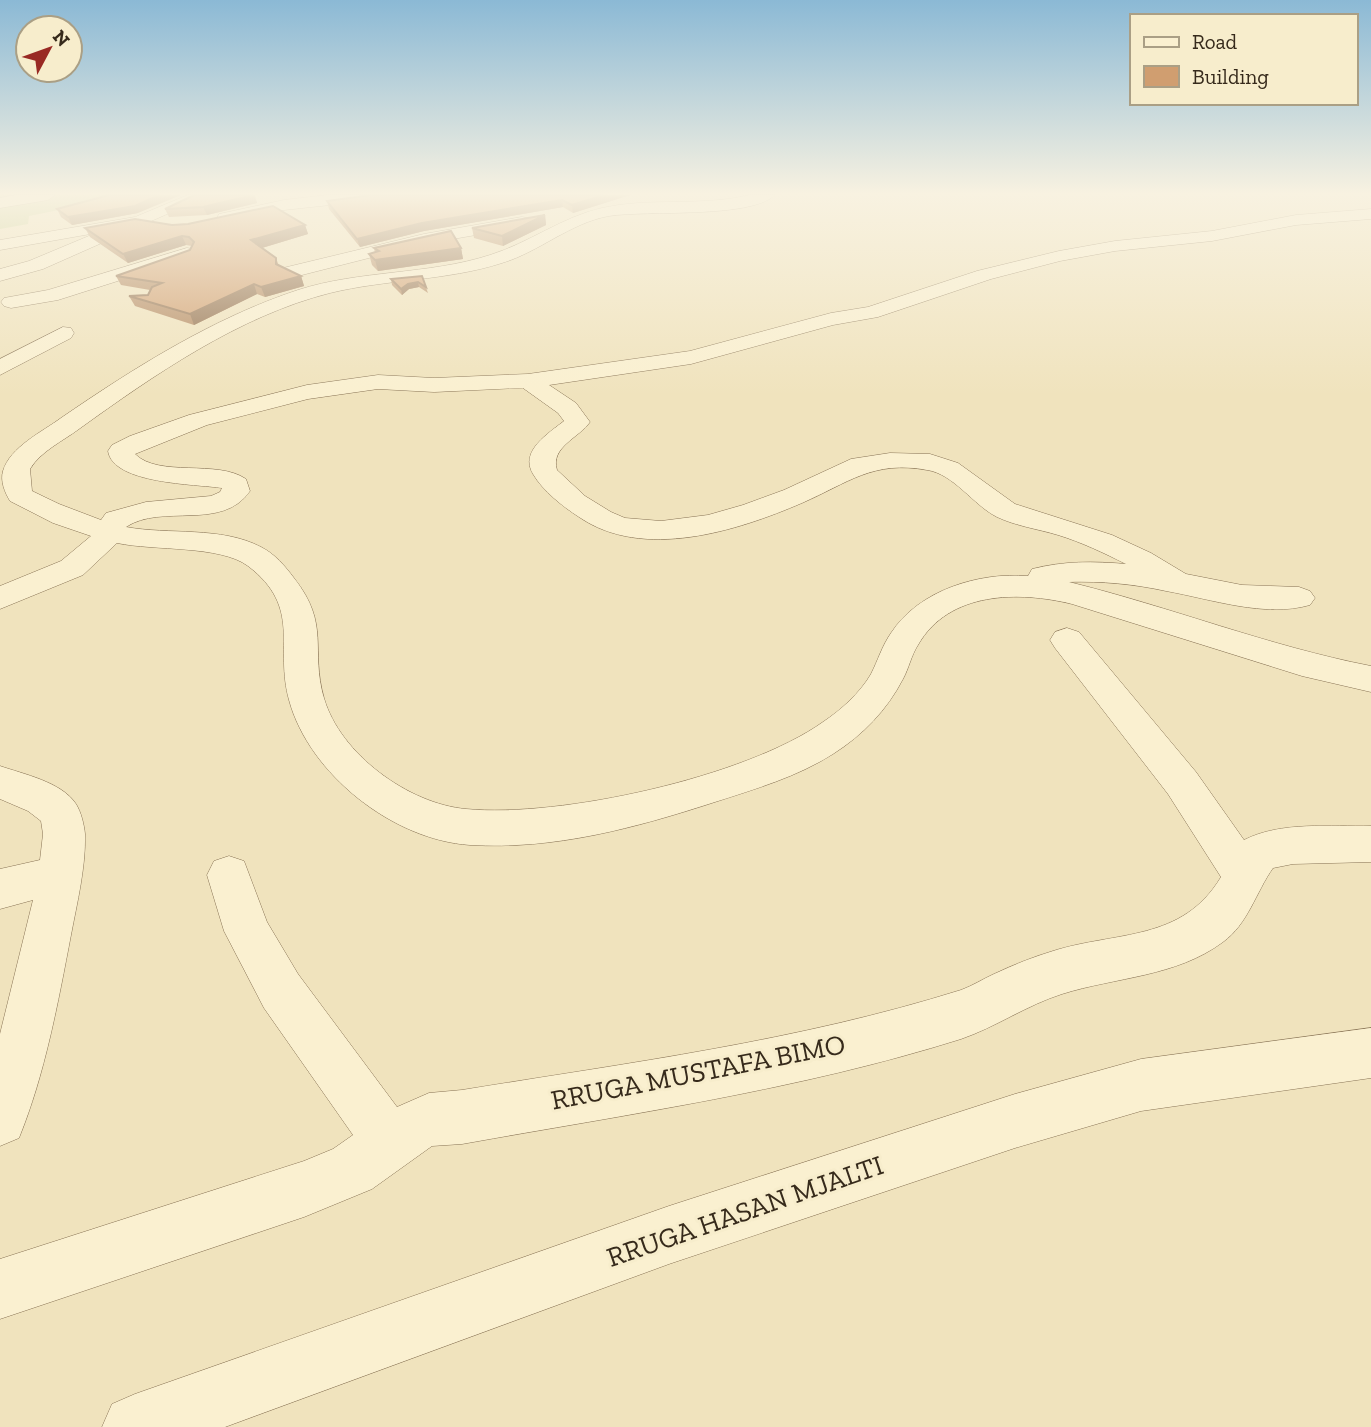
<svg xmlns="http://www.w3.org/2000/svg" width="1371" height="1427" viewBox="0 0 1371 1427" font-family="'Zilla Slab',serif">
<rect width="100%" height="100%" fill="#f0e3bd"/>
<!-- green -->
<polygon fill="#c3ce90" points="0,195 133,195 29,216 28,224 0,229"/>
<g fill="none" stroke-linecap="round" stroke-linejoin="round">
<defs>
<g id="minor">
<polygon points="16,195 55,195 48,200 0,208 0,198"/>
<polygon points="188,195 210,195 43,269 0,281 0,269 29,261 96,233 0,250 0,240 135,217"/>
<polygon points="328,195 383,195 376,200 284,210 225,223 217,218 219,214 284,200"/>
<path d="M750 195H775C750 219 647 210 609 216 570 223 539 252 502 263 446 281 387 279 330 293 239 316 154 375 79 429 63 441 41 451 30 469L32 491 59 504 101 520 106 513 146 502 211 496 220 492 222 488C195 484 113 484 108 451L112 445 130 436 189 415 307 385 378 375 434 378 528 374 690 351 831 313 868 307 977 271 1059 251 1115 241 1212 231 1296 215 1371 209V219L1296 225 1212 241 1115 251 1060 261 991 279 878 317 833 325 691 364 549 385 576 403 590 422C579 438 550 447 557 470L585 496 611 512 625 518 661 521 708 515 743 505 784 490 851 459 890 453 930 454 958 463 1015 504 1112 535 1151 553 1186 574 1242 585 1299 587 1310 591 1315 598 1310 605C1265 618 1211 599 1166 591 1134 584 1102 581 1069 582 1171 607 1268 646 1371 666V692L1302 676 1072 604C1019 591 949 591 918 645 911 656 909 668 903 679 887 710 863 735 833 754 797 777 755 789 715 802 635 828 554 850 470 845 393 840 309 774 289 700 274 647 303 608 248 566 220 545 154 551 117 543L83 575 0 609V586L61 561 91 536 53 523 10 501C5 493 0 481 3 471 10 447 42 432 61 418 134 368 213 318 298 290 360 270 428 275 490 255 529 243 562 217 602 208 650 197 701 207 750 195ZM523 388 558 413 564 421C549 433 519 451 533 474 543 491 562 506 579 517 643 561 737 531 802 503 848 483 873 460 927 470 954 474 973 505 997 517 1016 526 1038 529 1058 535 1081 542 1104 553 1126 564 1094 561 1063 561 1032 569L1028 576C979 572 919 590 891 633 882 646 878 660 871 674 860 693 841 710 823 722 746 777 560 818 466 809 409 804 340 754 324 698 310 649 331 625 294 578 285 566 275 554 261 547 221 526 169 535 126 527 162 503 222 532 250 491L246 479C217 459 159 478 135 454L207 425 308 399 378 389 434 392Z"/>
<polygon points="522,217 528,218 530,222 528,226 424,244 290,278 281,272 283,268 424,234"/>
<polygon points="187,248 193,249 196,253 193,257 58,300 11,308 4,306 1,302 4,298 48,290"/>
<polygon points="63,327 71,328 74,333 71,338 0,375 0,359"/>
<path d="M1067 628 1079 632 1196 772 1244 840C1281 821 1331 827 1371 826V862L1293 864 1273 868C1256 892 1248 924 1223 942 1176 977 1116 977 1062 994 1027 1005 996 1027 961 1039 799 1090 629 1114 462 1144L432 1146 372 1189 304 1217 0 1319V1259L304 1161 333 1149 353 1135 264 1008 224 931 207 875 214 861 229 856 244 861 267 922 298 974 397 1107 429 1093 462 1090C628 1063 799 1041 961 990 972 986 983 979 994 974 1013 965 1033 957 1053 951 1117 931 1182 942 1221 877L1168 794 1055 648 1050 640 1055 632Z"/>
<path d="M0 766C23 774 62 782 76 804 81 812 84 824 85 834 86 867 77 903 71 935 58 1003 45 1074 19 1138L0 1146V1034L33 900 0 909V869L40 860 43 834 41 821 28 811 0 799Z"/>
<polygon points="1371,1028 1371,1078 1141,1111 1015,1148 669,1264 225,1427 102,1427 112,1404 135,1394 669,1206 1015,1094 1141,1059"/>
</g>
</defs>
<!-- minor casing -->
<use href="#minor" stroke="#887355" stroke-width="1"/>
<!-- minor -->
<use href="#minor" fill="#faf0d0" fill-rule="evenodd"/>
</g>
<!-- wall -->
<g fill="#b38860">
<polygon points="255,195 257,203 207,215 169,217 165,209"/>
<polygon points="630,195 573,213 563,207 424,231 360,247 329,209 327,201"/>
<polygon points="57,209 138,213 72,225 61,217"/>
<polygon points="545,215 546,225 503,246 474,238 472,228"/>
<polygon points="172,225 305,225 308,234 262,248 276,258 279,266 301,276 304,286 265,297 257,294 194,325 135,306 129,296 148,295 150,290 121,285 116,276 190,250 192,246 186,245 128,263 90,237 85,228"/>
<polygon points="374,248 461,248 463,259 378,271 372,265 369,254 375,253"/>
<polygon points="422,276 428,293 419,287 409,289 402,295 392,285 391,279"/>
</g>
<!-- shaded-wall -->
<g fill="#926f4e">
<polygon points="159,195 181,195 138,213 72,225 68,217"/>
<polygon points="254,195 257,203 207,215 203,207"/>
<polygon points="604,195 630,195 573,213 572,205"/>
<polygon points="562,200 563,207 424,231 360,247 357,239 422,223"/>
<polygon points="545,215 546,225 503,246 502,236"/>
<polygon points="305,225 308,234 255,250 251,240"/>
<polygon points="182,236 186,245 128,263 123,254"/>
<polygon points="461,248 463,259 378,271 375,260"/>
<polygon points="301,276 304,286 265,297 261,287"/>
<polygon points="418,282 419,287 409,289 402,295 401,289 408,284"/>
<polygon points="254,284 257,294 194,325 190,314"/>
</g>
<!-- building -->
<g fill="#d09e70" stroke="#926f4e" stroke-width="2">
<polygon points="109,195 159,195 135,206 68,217 57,209"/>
<polygon points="194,195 254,195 203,207 165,209"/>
<polygon points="371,195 604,195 572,205 562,200 422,223 357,239 327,201"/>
<polygon points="273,206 305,225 251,240 276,258 276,264 301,276 261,287 254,284 190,314 129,296 148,295 152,287 162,283 116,276 190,250 194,242 189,237 182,236 123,254 85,228 135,219 172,225 188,224"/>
<polygon points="545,215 502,236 472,228"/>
<polygon points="451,231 461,248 375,260 369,254 379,251 374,248"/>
<polygon points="422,276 426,287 418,282 408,284 401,289 391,279"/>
</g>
<!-- sky -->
<linearGradient id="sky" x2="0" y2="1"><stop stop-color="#8bb9d5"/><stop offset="0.49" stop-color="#f8f2e1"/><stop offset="1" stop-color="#f8f2e1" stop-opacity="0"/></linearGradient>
<rect width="1371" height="395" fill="url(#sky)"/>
<g text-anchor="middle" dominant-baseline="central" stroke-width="6" stroke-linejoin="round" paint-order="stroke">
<!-- near-street labels -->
<g font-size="28" fill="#362a1b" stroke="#f7edcc">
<text transform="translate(698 1072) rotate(-11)">RRUGA MUSTAFA BIMO</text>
<text transform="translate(745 1211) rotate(-19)">RRUGA HASAN MJALTI</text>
</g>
</g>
<!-- legend -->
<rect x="1130" y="14" width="228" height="91" fill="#f7edcc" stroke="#aa9f85" stroke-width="2"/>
<rect x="1144" y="37" width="35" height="10" fill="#faf0d0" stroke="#aa9f85" stroke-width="2"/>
<text x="1192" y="49" font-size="21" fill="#362a1b">Road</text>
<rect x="1144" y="66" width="35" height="21" fill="#d09e70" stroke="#aa9f85" stroke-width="2"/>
<text x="1192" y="84" font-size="21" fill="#362a1b">Building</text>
<!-- north arrow -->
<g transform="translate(49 49) rotate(49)"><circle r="33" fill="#f7edcc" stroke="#aa9f85" stroke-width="2"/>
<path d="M0-5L12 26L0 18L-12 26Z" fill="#992923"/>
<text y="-10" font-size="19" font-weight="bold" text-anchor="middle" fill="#362a1b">N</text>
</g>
</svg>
